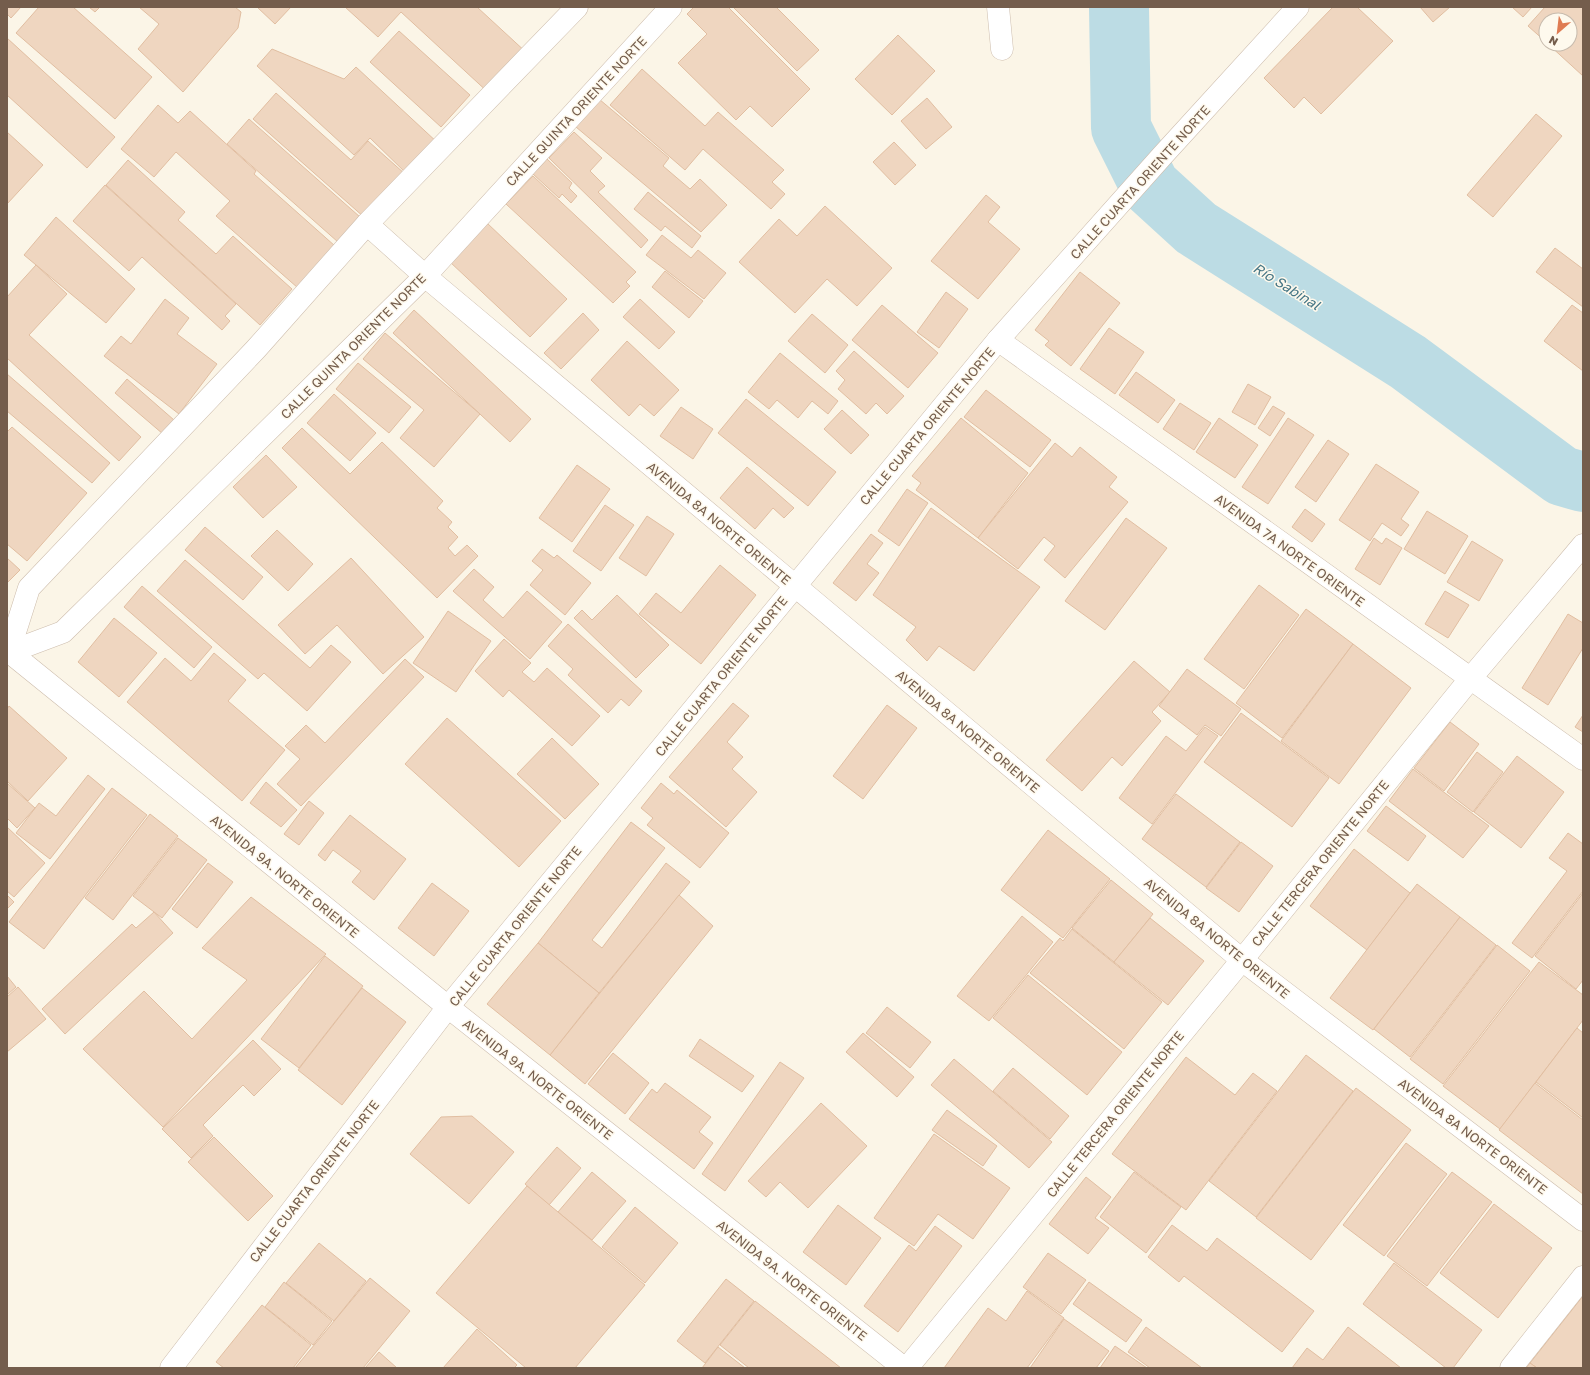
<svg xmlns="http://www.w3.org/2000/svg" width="1590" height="1375" viewBox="0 0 1590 1375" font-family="'Golos Text',sans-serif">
<rect width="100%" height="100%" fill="#fbf5e7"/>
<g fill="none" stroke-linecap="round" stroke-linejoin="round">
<!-- river -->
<polyline stroke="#bcdce4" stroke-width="60" points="1119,7 1121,128 1150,186 1196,228 1408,362 1562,476 1583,482"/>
</g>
<!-- building -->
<g fill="#efd6c0" stroke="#e1bea1">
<polygon points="7,7 21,7 11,18 7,14"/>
<polygon points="39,7 73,7 152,77 115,119 16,33"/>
<polygon points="89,7 100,7 95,12"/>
<polygon points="139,7 235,7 241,12 238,28 183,92 138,49 159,24"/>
<polygon points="257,7 291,7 275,24"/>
<polygon points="345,7 477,7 528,54 491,95 401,12 378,37"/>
<polygon points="694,7 728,7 810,89 772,127 750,106 736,120 678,63 707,34 687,14"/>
<polygon points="733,7 776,7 819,50 797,71"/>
<polygon points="1333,7 1357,7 1393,41 1321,114 1304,97 1294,108 1264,78"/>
<polygon points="1420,7 1450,7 1433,22"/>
<polygon points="1512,7 1532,7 1523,17"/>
<polygon points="1545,7 1583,7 1583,76 1548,44 1570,44 1570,20 1546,20 1546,42 1528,26"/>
<polygon points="399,31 470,95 441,127 370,62"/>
<polygon points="898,35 935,71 892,115 855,79"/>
<polygon points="7,38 115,137 87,168 7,95"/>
<polygon points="272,49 344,79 356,67 439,144 408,175 370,138 354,155 257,66"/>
<polygon points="642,69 705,126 718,112 784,170 772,182 785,194 771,209 703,149 685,170 610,105"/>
<polygon points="276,93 351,160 368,141 405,174 365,218 253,119"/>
<polygon points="927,98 952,127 926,149 901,121"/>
<polygon points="599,99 669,158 663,166 690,189 700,179 727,205 701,232 576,127"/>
<polygon points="158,105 178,123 190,111 256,171 254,174 335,246 298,288 216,216 230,201 176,152 154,177 121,149"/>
<polygon points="1536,114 1562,136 1493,217 1467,195"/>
<polygon points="249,119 360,217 338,242 227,144"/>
<polygon points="7,132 43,165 7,204"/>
<polygon points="574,132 602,158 590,171 605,186 598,192 648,240 641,248 549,158"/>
<polygon points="894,142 916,165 895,185 873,162"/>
<polygon points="547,159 572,183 569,188 577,196 571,203 562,194 559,198 533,174"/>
<polygon points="128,160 185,212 178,220 216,254 233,236 292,289 260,325 106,185"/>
<polygon points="533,176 636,272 626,282 630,286 613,303 506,204"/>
<polygon points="105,185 236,304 225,316 230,321 222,330 142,257 129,271 73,221"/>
<polygon points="648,192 701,236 692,248 665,226 661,231 634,209"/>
<polygon points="986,195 1000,207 988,222 1020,249 978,299 931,261"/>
<polygon points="825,206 892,268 857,306 827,279 795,313 739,262 779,219 797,236"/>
<polygon points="56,217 135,289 106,323 24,255"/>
<polygon points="487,223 567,299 530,337 450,262"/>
<polygon points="662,235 691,258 698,250 726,273 704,299 646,255"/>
<polygon points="1555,248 1583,269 1583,307 1536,272"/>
<polygon points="36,265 67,294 29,335 141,437 119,461 7,358 7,297"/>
<polygon points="665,271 703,301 689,318 652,287"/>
<polygon points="1080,272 1120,303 1071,366 1045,345 1049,341 1035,330"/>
<polygon points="946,292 968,309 939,348 917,332"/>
<polygon points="165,299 189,318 177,334 217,364 179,414 104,356 121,336 131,344"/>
<polygon points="640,299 675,332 659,349 623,317"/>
<polygon points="882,305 938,353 908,388 852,340"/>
<polygon points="1572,305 1583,313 1583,371 1544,341"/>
<polygon points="414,310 531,419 510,442 393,333"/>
<polygon points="583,313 599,330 561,369 544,353"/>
<polygon points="812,314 848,345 825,373 788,341"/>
<polygon points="1109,328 1144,352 1115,394 1080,369"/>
<polygon points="385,333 480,414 434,467 400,438 424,410 363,359"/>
<polygon points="627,341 679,390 654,416 640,404 629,416 591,380"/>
<polygon points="854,351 904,396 887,414 876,403 866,414 838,389 845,380 836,371"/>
<polygon points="780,353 838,401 828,414 812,401 798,418 777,400 769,409 748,392"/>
<polygon points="358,363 411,407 389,433 336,389"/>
<polygon points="1136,372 1175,400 1158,423 1119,395"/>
<polygon points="7,374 110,463 92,483 7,411"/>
<polygon points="127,379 174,420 163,434 115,393"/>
<polygon points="1248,384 1271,397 1255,425 1232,412"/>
<polygon points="986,390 1051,440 1030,467 964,417"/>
<polygon points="334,394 376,433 350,461 307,423"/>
<polygon points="746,399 836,472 808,506 718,433"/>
<polygon points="1180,403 1211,423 1194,450 1163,429"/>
<polygon points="1273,406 1285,413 1270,436 1258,428"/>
<polygon points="681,407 713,429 693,459 660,436"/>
<polygon points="842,410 869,435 851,454 824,429"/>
<polygon points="961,418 1028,473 978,538 916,490 921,483 912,476"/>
<polygon points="1219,418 1258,445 1235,478 1196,452"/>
<polygon points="1288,418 1314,435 1268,504 1242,487"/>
<polygon points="12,427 87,493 27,561 7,544 7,432"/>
<polygon points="302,428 350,474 382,442 443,501 437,508 452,522 448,527 458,537 448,548 455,556 467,545 478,556 437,598 282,448"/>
<polygon points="1328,440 1349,454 1316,502 1295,487"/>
<polygon points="1055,443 1072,457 1080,447 1117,477 1109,487 1128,502 1065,578 1044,560 1055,546 1044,537 1018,569 978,538"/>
<polygon points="266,455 297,487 263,518 233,487"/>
<polygon points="1376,464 1419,492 1401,519 1409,525 1401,536 1382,523 1370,541 1339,520"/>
<polygon points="577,465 610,489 572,542 539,518"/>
<polygon points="747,467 794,508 784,518 773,508 755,529 720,498"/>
<polygon points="907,489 928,503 899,546 878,531"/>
<polygon points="605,505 634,525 601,571 573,551"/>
<polygon points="931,508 1040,587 974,671 939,646 927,661 906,640 916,627 873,595"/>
<polygon points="1305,509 1325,524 1312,542 1292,527"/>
<polygon points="1427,511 1468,536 1445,574 1404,549"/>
<polygon points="647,516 674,534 646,576 619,558"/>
<polygon points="1126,518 1167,548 1105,630 1065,601"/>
<polygon points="205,527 263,577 243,600 185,550"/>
<polygon points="277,530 313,564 288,591 251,556"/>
<polygon points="871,534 883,543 867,564 879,573 856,601 833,583"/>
<polygon points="1374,538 1382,544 1386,538 1402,548 1380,585 1355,569"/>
<polygon points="1472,541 1503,560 1479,601 1447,582"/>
<polygon points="542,549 554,558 557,555 591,583 565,615 530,585 543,570 532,561"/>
<polygon points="7,558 20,570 7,583"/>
<polygon points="351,558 424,637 383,674 337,625 305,654 278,625"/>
<polygon points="185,560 310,668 331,645 351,662 307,711 264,673 258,679 157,591"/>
<polygon points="720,565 756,595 701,664 639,614 656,593 681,613"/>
<polygon points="474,569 494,587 483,600 503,618 527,591 562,622 530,659 453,591"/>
<polygon points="1259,585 1299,615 1244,689 1204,659"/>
<polygon points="142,586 212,647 194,668 124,607"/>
<polygon points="1445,591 1469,605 1448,638 1425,624"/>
<polygon points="617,595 669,645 636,678 574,618 582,610 592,620"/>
<polygon points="1306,609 1353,644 1282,738 1236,703"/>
<polygon points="448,611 491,641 456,692 413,663"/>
<polygon points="1568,614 1583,623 1583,648 1548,705 1522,688"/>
<polygon points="114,618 157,653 119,697 78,662"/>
<polygon points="568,624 642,691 629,706 621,699 608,713 568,675 573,669 548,646"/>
<polygon points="504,639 531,663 522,672 534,682 547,668 600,716 572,746 509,690 503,697 475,671"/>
<polygon points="1353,644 1411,688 1339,784 1281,741"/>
<polygon points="214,653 246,680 228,701 285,750 242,801 127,702 165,658 191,681"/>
<polygon points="405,659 424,677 301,806 277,784 300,759 285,746 306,725 325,743"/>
<polygon points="1134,661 1170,692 1152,712 1161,721 1122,766 1112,757 1082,791 1046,760"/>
<polygon points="1187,669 1241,709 1221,736 1205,725 1197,735 1159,706"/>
<polygon points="733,703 749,716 727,742 743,757 732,769 757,792 726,827 669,777"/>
<polygon points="887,705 917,728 863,799 833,776"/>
<polygon points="9,706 67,758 28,801 7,781 7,709"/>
<polygon points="1241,713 1329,778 1292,827 1204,762"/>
<polygon points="1583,715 1583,732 1575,727"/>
<polygon points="447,718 561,821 519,867 405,764"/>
<polygon points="1450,722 1479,744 1444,791 1414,768"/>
<polygon points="1205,727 1218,736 1152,824 1119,798 1166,736 1186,751"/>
<polygon points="552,738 599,784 565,819 517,774"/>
<polygon points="1477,752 1503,772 1473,812 1447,792"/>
<polygon points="1517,756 1564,792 1521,848 1474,812"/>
<polygon points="1413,769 1489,826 1463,858 1389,801"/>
<polygon points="88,775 105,789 50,859 16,833 39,803 56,816"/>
<polygon points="266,782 297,810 281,827 250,803"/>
<polygon points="7,783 35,808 17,828 7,818"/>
<polygon points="661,783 674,794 677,790 729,833 700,868 647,825 653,818 641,808"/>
<polygon points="112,788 147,815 44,949 9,922"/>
<polygon points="1176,794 1240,842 1206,887 1142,839"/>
<polygon points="309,801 324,813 299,845 284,834"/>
<polygon points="1386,806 1426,836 1408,861 1367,831"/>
<polygon points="150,814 178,836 113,920 85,898"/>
<polygon points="350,815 406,859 374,900 352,882 361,871 333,850 325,861 318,855"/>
<polygon points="631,822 665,848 592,940 602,948 666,863 690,882 599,993 538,943"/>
<polygon points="7,827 45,863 14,897 7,891"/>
<polygon points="1048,830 1110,879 1063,938 1001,890"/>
<polygon points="1568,833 1583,844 1583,891 1532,958 1512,943 1567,871 1549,858"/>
<polygon points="178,838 207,860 162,918 133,896"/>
<polygon points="1241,842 1273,866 1239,912 1206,888"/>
<polygon points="1354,849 1410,893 1367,950 1310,906"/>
<polygon points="208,863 233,882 197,928 172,909"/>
<polygon points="1111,880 1153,914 1114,962 1072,928"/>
<polygon points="432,883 469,911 434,956 398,928"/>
<polygon points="1417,884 1460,917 1373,1030 1330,998"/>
<polygon points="1583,893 1583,980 1576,989 1535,956"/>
<polygon points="7,895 14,902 7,909"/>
<polygon points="679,895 713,926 585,1084 550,1055"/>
<polygon points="251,897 326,954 163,1127 83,1049 144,991 192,1039 247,980 202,948"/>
<polygon points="154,912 173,933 65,1034 42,1009 132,924 136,928"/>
<polygon points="1022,916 1053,942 989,1021 957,996"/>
<polygon points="1460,917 1496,945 1410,1057 1374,1029"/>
<polygon points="1150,918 1204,961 1168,1005 1114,962"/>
<polygon points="1072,929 1162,1002 1124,1049 1030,973 1060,938 1063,941"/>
<polygon points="538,943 599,993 550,1055 487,1004"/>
<polygon points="1497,945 1530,971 1443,1084 1410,1059"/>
<polygon points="325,956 363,986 299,1068 261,1039"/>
<polygon points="1539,962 1583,995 1583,1020 1500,1129 1443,1086"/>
<polygon points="1028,975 1122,1052 1087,1095 993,1018"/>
<polygon points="7,976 16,987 7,995"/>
<polygon points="18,987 46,1019 7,1052 7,997"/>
<polygon points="362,988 406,1022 342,1105 298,1070"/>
<polygon points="887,1007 931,1042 910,1068 866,1033"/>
<polygon points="1577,1028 1583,1033 1583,1118 1536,1082"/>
<polygon points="863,1033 914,1077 897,1097 846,1052"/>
<polygon points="700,1039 754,1076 742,1092 689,1056"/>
<polygon points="253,1040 281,1069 254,1096 243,1085 203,1125 213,1136 191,1158 162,1129"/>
<polygon points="613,1053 649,1083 625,1114 588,1084"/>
<polygon points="1306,1055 1353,1091 1256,1217 1209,1181"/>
<polygon points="1186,1057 1235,1095 1253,1073 1277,1091 1186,1210 1112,1154"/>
<polygon points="954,1059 1052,1142 1029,1168 931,1085"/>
<polygon points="780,1062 804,1078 725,1191 702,1174"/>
<polygon points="1013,1068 1069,1116 1050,1139 993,1091"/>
<polygon points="665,1083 711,1117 699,1132 713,1143 694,1169 629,1119 652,1089 657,1093"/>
<polygon points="1535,1083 1583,1120 1583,1194 1499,1130"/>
<polygon points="1356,1088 1411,1130 1311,1260 1256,1218"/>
<polygon points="821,1103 867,1146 808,1208 780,1182 766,1197 748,1181"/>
<polygon points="947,1110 997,1146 983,1166 932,1130"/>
<polygon points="472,1116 514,1152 469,1204 410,1154 441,1117"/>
<polygon points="934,1134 1010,1188 973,1239 938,1214 914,1246 874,1218"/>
<polygon points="214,1137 273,1196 248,1221 188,1162"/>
<polygon points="1406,1143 1447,1174 1384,1256 1343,1225"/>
<polygon points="557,1147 581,1168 549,1205 525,1184"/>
<polygon points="592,1172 626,1201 592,1240 558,1212"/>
<polygon points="1134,1172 1181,1207 1146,1253 1100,1217"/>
<polygon points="1452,1172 1492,1202 1427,1286 1387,1256"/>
<polygon points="1086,1177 1111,1197 1095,1218 1109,1228 1088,1254 1049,1224"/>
<polygon points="527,1186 645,1285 575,1368 526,1368 436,1293"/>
<polygon points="1494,1204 1552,1248 1498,1318 1440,1273"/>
<polygon points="838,1205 881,1238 846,1285 803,1252"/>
<polygon points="635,1207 678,1243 645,1283 602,1247"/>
<polygon points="1172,1225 1207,1251 1217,1238 1314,1311 1282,1352 1184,1276 1179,1282 1148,1257"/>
<polygon points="935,1226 962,1246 898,1332 864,1306 909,1245 916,1251"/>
<polygon points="319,1243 366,1281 334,1321 286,1283"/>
<polygon points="1048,1253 1086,1280 1061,1314 1023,1287"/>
<polygon points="1394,1263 1482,1330 1453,1368 1446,1368 1363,1304"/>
<polygon points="370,1278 410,1311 363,1368 295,1368"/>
<polygon points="726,1279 754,1301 705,1363 677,1341"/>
<polygon points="284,1282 332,1321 313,1345 265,1307"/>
<polygon points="1089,1282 1142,1320 1126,1342 1073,1304"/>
<polygon points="1027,1291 1064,1318 1027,1368 944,1368 988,1308 1006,1321"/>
<polygon points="1583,1296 1583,1368 1537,1368 1530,1363"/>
<polygon points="755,1301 841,1368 749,1368 720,1345"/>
<polygon points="262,1305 311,1345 293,1368 224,1368 216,1362"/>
<polygon points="1064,1319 1109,1351 1096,1368 1030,1368"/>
<polygon points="1146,1327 1202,1368 1150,1368 1128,1352"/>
<polygon points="1348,1327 1401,1368 1292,1368 1307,1348 1323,1360"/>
<polygon points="477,1329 517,1365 514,1368 443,1368"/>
<polygon points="1115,1346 1147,1368 1100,1368"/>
<polygon points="718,1347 745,1368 702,1368"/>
<polygon points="379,1352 397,1368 365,1368"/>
<polygon points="1530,1363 1537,1368 1526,1368"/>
</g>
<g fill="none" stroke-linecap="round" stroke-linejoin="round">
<defs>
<g id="minor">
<polyline points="998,7 1002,49"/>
<polyline points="367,224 425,276 1242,960 1583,1220"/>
<polyline points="998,340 1583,759"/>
<polyline points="7,650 448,1007 904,1368"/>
<polyline points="9,651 29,588 256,349 367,224 577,7"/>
<polyline points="7,653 63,632 425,276 671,7"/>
<polyline points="171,1368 448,1007 998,340 1162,156 1298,7"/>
<polyline points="907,1368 1242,960 1470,679 1583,545"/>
<polyline points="1511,1368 1583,1277"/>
</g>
</defs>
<!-- minor casing -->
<use href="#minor" stroke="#cdbdad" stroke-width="23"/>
<!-- minor -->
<use href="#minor" stroke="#fff" stroke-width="22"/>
</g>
<g text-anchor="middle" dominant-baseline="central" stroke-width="3" stroke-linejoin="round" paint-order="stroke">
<!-- street labels -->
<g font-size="13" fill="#745d4c" stroke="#fef9ed">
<text transform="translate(576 111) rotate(-47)">CALLE QUINTA ORIENTE NORTE</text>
<text transform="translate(1140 182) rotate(-48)">CALLE CUARTA ORIENTE NORTE</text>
<text transform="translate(353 346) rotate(-45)">CALLE QUINTA ORIENTE NORTE</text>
<text transform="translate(927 426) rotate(-50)">CALLE CUARTA ORIENTE NORTE</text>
<text transform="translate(719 523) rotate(40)">AVENIDA 8A NORTE ORIENTE</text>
<text transform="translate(1290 550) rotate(36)">AVENIDA 7A NORTE ORIENTE</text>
<text transform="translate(721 676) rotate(-51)">CALLE CUARTA ORIENTE NORTE</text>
<text transform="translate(968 731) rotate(40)">AVENIDA 8A NORTE ORIENTE</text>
<text transform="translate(1320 863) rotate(-51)">CALLE TERCERA ORIENTE NORTE</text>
<text transform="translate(285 876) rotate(39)">AVENIDA 9A. NORTE ORIENTE</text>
<text transform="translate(515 926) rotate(-51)">CALLE CUARTA ORIENTE NORTE</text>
<text transform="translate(1217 938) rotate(39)">AVENIDA 8A NORTE ORIENTE</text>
<text transform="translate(538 1079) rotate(38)">AVENIDA 9A. NORTE ORIENTE</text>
<text transform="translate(1115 1114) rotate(-51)">CALLE TERCERA ORIENTE NORTE</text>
<text transform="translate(1473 1136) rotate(37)">AVENIDA 8A NORTE ORIENTE</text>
<text transform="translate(314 1181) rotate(-52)">CALLE CUARTA ORIENTE NORTE</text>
<text transform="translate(792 1280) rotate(38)">AVENIDA 9A. NORTE ORIENTE</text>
</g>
<!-- water labels -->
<g font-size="14" font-style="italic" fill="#477786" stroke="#fef9ed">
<text transform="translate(1287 286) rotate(32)">Río Sabinal</text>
</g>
</g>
<!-- border -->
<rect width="1590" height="1375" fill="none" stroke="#745d4c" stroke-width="16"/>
<!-- north arrow -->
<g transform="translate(1558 32) rotate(208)"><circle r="19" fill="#fef9ed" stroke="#c7bbad"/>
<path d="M0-3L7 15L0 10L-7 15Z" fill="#df7b52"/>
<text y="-6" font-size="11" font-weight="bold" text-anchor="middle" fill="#745d4c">N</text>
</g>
</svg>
